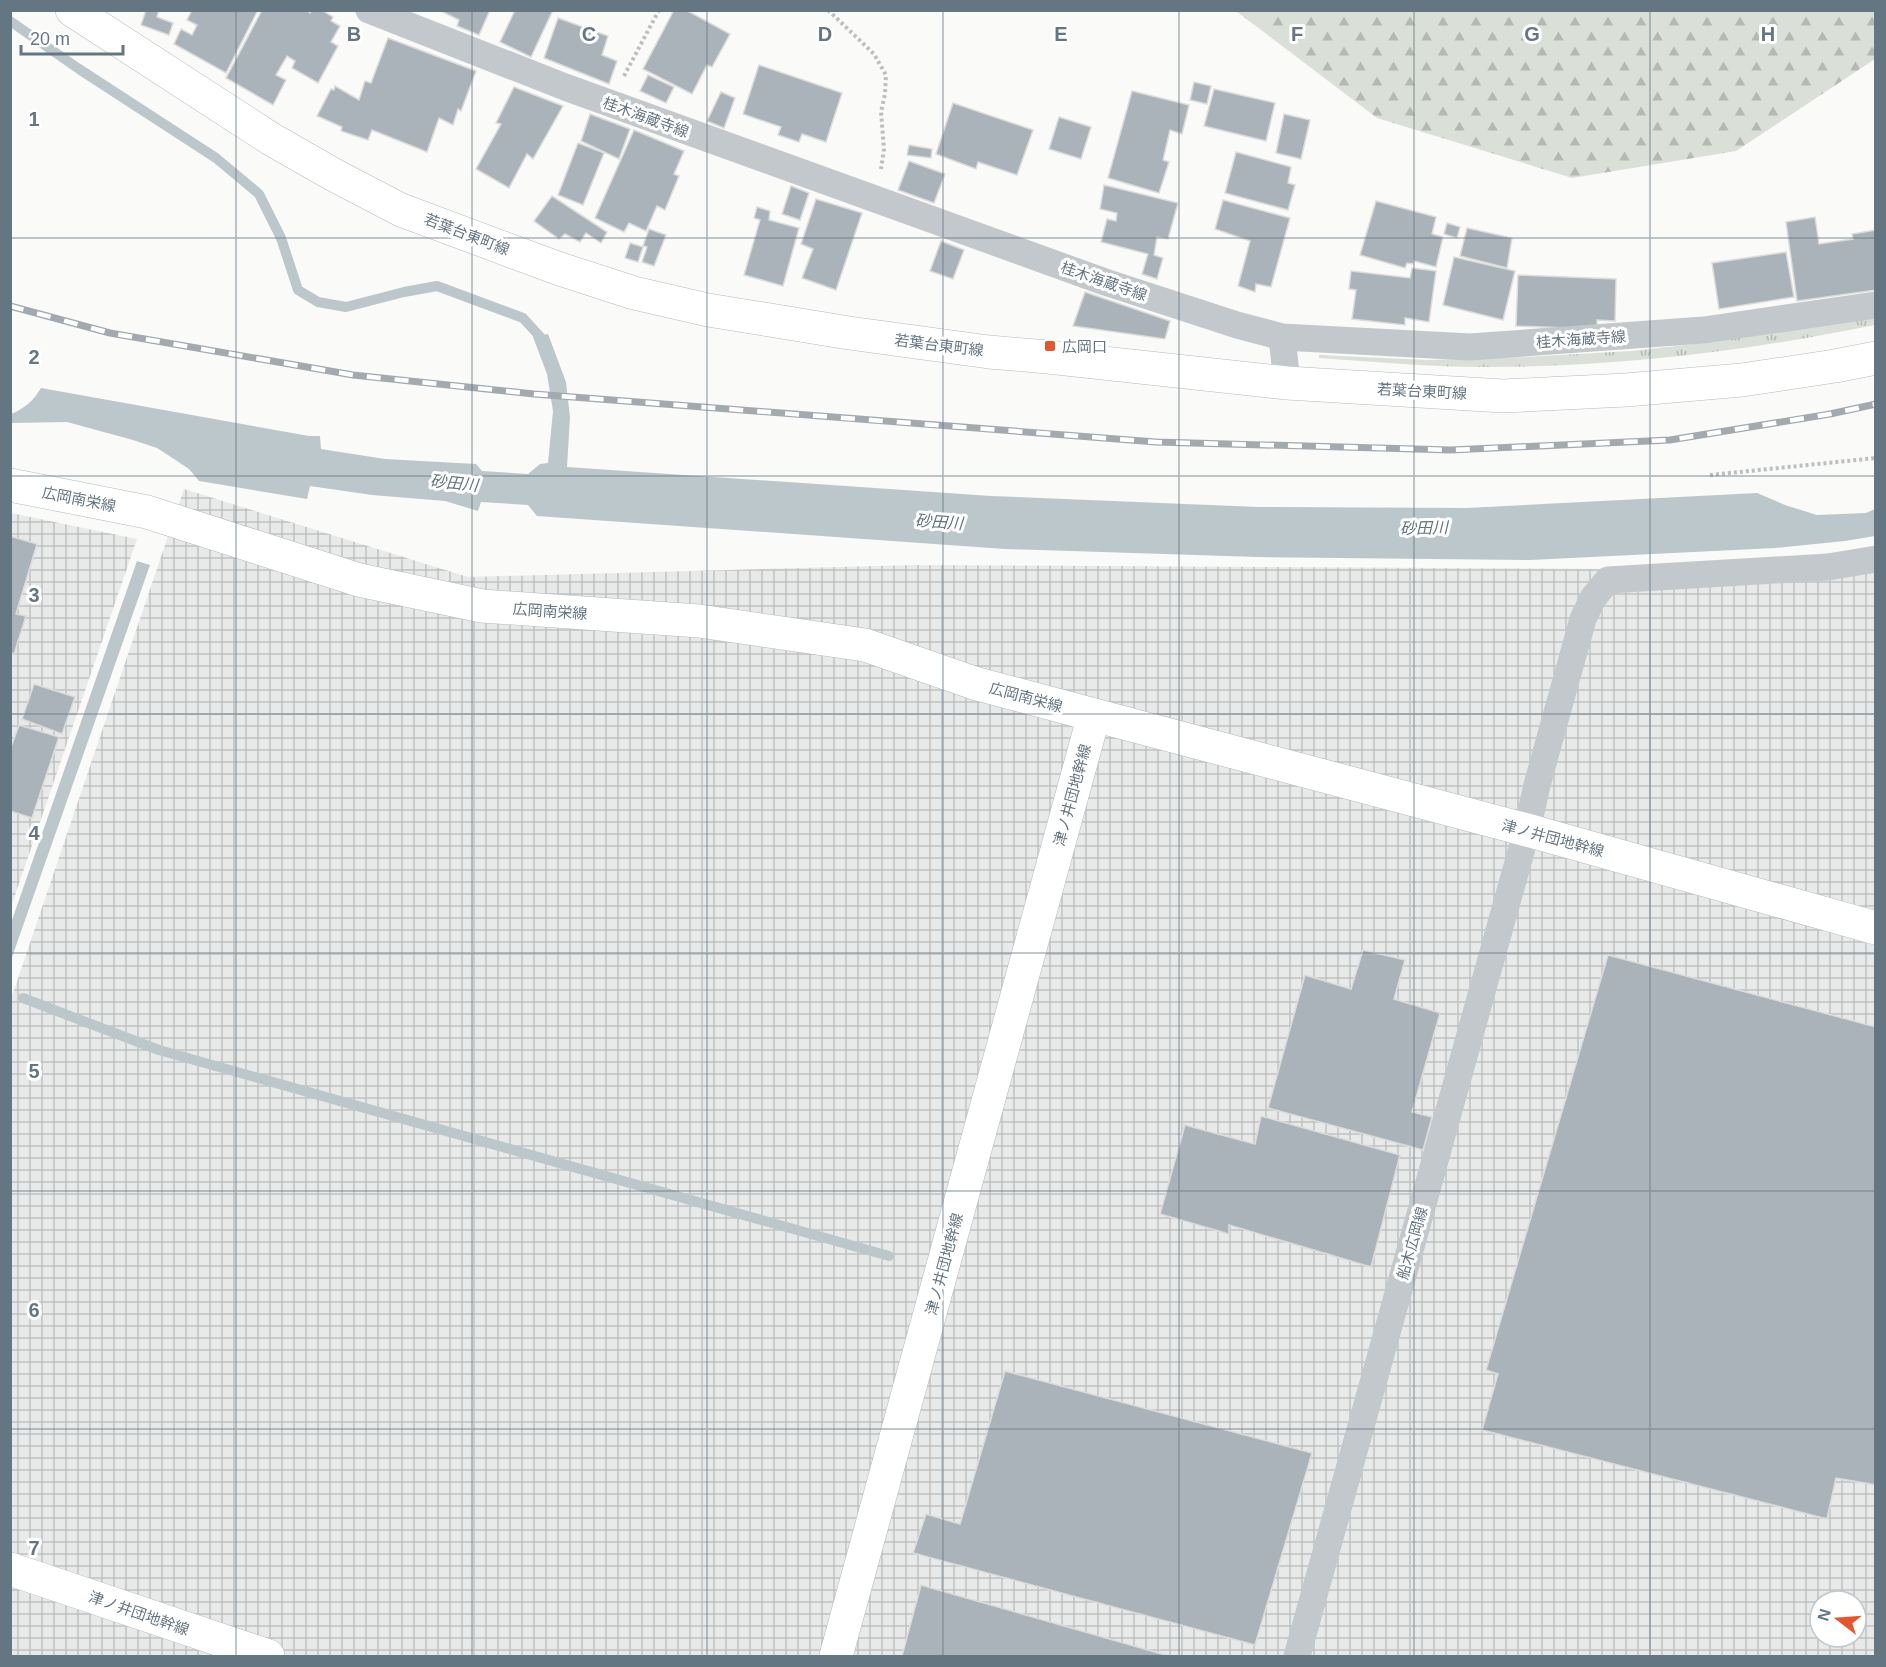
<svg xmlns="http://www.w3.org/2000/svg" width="1886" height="1667" viewBox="0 0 1886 1667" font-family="Helvetica,'Noto Sans JP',sans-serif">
<defs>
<pattern id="industrial-grid" width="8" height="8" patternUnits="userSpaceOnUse" patternTransform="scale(1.5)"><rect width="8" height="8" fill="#e8e9e9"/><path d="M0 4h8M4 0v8" fill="none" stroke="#c0c1c2"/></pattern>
<pattern id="grass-tufts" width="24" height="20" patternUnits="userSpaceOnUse" patternTransform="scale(1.5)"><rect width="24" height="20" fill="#dadfd7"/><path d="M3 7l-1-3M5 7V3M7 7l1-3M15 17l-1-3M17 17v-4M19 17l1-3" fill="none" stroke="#b4b9b4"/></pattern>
<pattern id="forest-firs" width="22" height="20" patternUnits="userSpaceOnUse" patternTransform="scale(1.5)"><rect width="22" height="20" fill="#dadfd7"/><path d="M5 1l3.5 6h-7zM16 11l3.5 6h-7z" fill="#b4b9b4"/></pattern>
</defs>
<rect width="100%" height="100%" fill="#fafaf8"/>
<!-- industrial -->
<g fill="url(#industrial-grid)" fill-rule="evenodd">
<path d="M184 489 468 577 914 565 1613 569 1875 568V1656H11V999ZM1820 1601H1856V1637H1820Z"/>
<polygon points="11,513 137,539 11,907"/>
</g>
<!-- grass -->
<path fill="url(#grass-tufts)" d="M1875 315V325C1747 351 1618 367 1487 367 1431 367 1375 362 1319 358V355L1428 360 1526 357 1631 351 1705 343Z"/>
<!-- forest -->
<polygon fill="url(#forest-firs)" points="1236,11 1875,11 1875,59 1736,151 1572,178 1377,118"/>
<!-- water -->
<g fill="#bbc7cb">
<path d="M548 334 566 382 570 417 567 467 991 496 1258 507 1466 508 1757 493 1785 505 1817 515 1866 513 1875 509V536L1845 541 1775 548 1530 560 1258 557 1005 549 537 516 528 505 481 502 478 511 445 501 372 495 310 486 307 499 199 481 189 469 174 459 157 448 133 440 67 422 11 423V414C24 409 34 400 41 388L309 436H320L321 449 385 459 476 464 482 471 528 474 540 464 548 463 553 411 547 374 533 337Z"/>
<polygon points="137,561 150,565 11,960 11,923"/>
</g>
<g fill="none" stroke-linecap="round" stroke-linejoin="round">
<!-- stream -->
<g stroke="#bbc7cb" stroke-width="10">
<polyline points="10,21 79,69 216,158 259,194 281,238 298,290 318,302 346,307 404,292 437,286 523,318 543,340 545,348"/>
<polyline points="23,998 159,1050 889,1256"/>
</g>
</g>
<!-- building -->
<g fill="#aab3b9" stroke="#dcdcda" stroke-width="1.5">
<polygon points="146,10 159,10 157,17 173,23 169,35 141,25"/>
<polygon points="192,10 258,10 226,73 174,44 181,29 192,35 197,25 187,20"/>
<polygon points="262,10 306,10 310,13 312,10 322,10 333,17 331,21 340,26 331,42 338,46 318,83 292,68 295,61 287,56 276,75 286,80 273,105 226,78"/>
<polygon points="439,10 490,10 479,35 457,26 459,20"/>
<polygon points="515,10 553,10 531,57 500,42"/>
<polygon points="674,10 686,10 730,34 712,67 707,65 692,94 643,69"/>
<polygon points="558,18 608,36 602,55 617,61 609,84 544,58"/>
<polygon points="388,38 476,71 461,111 458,109 453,125 439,118 427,152 372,130 368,140 341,131 342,127 317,116 331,89 334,90 335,86 359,100 365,81 371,83"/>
<polygon points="759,65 842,93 826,142 802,134 799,142 778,135 781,127 743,114"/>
<polygon points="648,75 674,87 666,103 640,91"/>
<polygon points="1194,82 1211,86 1207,104 1190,100"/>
<polygon points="514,87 563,106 533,159 527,154 509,188 476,169 501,124 496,123"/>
<polygon points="1214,89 1275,103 1266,141 1204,126"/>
<polygon points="1132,91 1189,105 1182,134 1170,130 1163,160 1169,162 1159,193 1108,178"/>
<polygon points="721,92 735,98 724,128 707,121"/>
<polygon points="953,103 1033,130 1017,175 978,162 976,169 936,154"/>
<polygon points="590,114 630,129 619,159 581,141"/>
<polygon points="1284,114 1310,120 1301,159 1276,153"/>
<polygon points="1059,117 1091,127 1081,159 1049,149"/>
<polygon points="634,130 684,151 674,174 679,176 665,210 657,206 646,231 629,223 624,232 595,218"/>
<polygon points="578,143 604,153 583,205 558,195"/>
<polygon points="909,145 932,149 931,158 907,155"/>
<polygon points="1236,152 1291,167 1288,183 1295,185 1288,210 1225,193"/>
<polygon points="909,161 945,174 934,203 898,190"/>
<polygon points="1104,185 1178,203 1168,239 1157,237 1154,255 1163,258 1157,279 1142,274 1148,254 1101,242 1107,219 1116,221 1117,213 1100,209"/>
<polygon points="791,186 809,193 800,220 782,214"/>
<polygon points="552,196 607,232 601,243 586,233 580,242 565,234 559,239 534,221"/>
<polygon points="816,199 862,213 836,290 802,278 813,249 801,244"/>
<polygon points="1223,200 1290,218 1271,287 1256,284 1255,292 1238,286 1250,241 1215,229"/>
<polygon points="1376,201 1436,217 1432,234 1443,237 1436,267 1414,261 1413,264 1407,263 1405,268 1360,255"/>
<polygon points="757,207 770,211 769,220 799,228 783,286 744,275 760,220 754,218"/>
<polygon points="1815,217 1819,244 1853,239 1852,234 1876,230 1876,290 1797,301 1786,222"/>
<polygon points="1447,223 1460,227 1457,238 1444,234"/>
<polygon points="1467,228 1512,238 1507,268 1460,256"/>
<polygon points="649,229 666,235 654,266 642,262 647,247 643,246"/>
<polygon points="941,241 964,250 953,279 930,271"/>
<polygon points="630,243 643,247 638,262 625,258"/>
<polygon points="1786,252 1794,297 1719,309 1712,263"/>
<polygon points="1454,257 1515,271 1503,320 1443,305"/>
<polygon points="1412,268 1436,271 1429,322 1405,318 1405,325 1352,319 1356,290 1349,289 1351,271 1410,278"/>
<polygon points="1518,275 1616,279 1615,321 1597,320 1597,329 1516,326"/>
<polygon points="1085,292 1170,321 1165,339 1073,326"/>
<polygon points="10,536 37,544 16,614 26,616 14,654 10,653"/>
<polygon points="34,684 75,697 62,734 22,719"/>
<polygon points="19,725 59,737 32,818 10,811 10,750"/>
<polygon points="1363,950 1405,960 1394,999 1440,1013 1412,1112 1432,1117 1423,1150 1268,1108 1305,975 1351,989"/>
<polygon points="1608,955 1876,1027 1876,1485 1836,1478 1827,1519 1482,1430 1498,1374 1486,1370"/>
<polygon points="1261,1116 1400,1155 1371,1267 1229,1225 1229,1234 1160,1214 1185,1125 1255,1144"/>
<polygon points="1005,1371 1312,1453 1255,1645 913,1553 926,1514 960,1524"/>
<polygon points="921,1585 1169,1656 902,1656"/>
</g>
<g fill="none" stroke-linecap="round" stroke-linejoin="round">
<defs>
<g id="secondary">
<polyline points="72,10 271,139 334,175 401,210 557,268 634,293 708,310 849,333 989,352 1048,357 1287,383 1503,396 1626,390 1742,380 1835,366 1876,358"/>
<polyline points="10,485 147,512 359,580 482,606 699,621 865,645 974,683 1094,715"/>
<polyline points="10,1569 268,1656"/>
<polyline points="836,1656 1094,715 1527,830 1876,928"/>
</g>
</defs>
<!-- secondary casing -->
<use href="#secondary" stroke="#b3babf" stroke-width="34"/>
<!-- path -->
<g stroke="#bbbfc2" stroke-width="4" stroke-dasharray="3 3" stroke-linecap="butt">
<polyline points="828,10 874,54 886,75 885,94 881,112 884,149 881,169"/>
<polyline points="624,76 659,10"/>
<polyline points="1710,475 1876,458"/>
</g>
<!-- street -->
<g stroke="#c3c8cc" stroke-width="27">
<polyline points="369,10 565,87 1105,282 1237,325 1282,337 1470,347 1704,330 1876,305"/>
<polyline points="1282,337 1287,383"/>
<polyline points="1297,1656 1527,830 1537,785 1583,619 1593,598 1608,580 1828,567 1876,559"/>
</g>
<!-- secondary -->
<use href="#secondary" stroke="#fff" stroke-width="33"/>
<defs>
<polyline id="rail" points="10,306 110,333 353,375 534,394 1156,442 1451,450 1670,440 1830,414 1876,404"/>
</defs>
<!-- rail casing -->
<use href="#rail" stroke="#a2aab0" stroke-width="7"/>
<!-- rail -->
<use href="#rail" stroke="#fff" stroke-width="4.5" stroke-dasharray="14" stroke-linecap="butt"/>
</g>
<!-- grid -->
<path fill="none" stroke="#657683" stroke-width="1.5" stroke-opacity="0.55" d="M236 10V1656M472 10V1656M707 10V1656M943 10V1656M1179 10V1656M1414 10V1656M1650 10V1656M10 238H1876M10 476H1876M10 714H1876M10 953H1876M10 1191H1876M10 1429H1876"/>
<!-- markers -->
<rect fill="#e4572e" stroke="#fff" stroke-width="2" x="1044" y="340" width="12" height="12" rx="3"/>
<g text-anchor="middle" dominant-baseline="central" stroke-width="6" stroke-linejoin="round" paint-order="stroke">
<!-- street labels -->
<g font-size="15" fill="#657683" stroke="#fff">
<text transform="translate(646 117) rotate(20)">桂木海蔵寺線</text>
<text transform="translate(467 234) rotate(21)">若葉台東町線</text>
<text transform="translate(1104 281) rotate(19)">桂木海蔵寺線</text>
<text transform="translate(1581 339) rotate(-4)">桂木海蔵寺線</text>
<text transform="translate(939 345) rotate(7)">若葉台東町線</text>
<text transform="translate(1422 391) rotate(3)">若葉台東町線</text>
<text transform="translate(79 499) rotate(11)">広岡南栄線</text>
<text transform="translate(550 611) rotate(4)">広岡南栄線</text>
<text transform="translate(1026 697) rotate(15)">広岡南栄線</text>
<text transform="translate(1072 795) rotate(-75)">津ノ井団地幹線</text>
<text transform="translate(1553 838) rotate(15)">津ノ井団地幹線</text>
<text transform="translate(1412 1243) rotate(-74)">船木広岡線</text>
<text transform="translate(944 1264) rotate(-75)">津ノ井団地幹線</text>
<text transform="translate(139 1613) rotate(19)">津ノ井団地幹線</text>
</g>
<!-- poi labels -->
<g font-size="15" fill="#657683" stroke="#fff" text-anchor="start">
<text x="1062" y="346">広岡口</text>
</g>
<!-- water labels -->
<g font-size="16" font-style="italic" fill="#60757c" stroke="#fff">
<text transform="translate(454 483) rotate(6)">砂田川</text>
<text transform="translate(939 522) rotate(4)">砂田川</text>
<text transform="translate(1424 528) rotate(-1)">砂田川</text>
</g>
</g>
<g font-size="20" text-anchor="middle" font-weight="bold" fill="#657683" stroke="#fff" stroke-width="6" stroke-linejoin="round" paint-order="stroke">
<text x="354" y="41">B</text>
<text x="589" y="41">C</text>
<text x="825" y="41">D</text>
<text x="1061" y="41">E</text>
<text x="1297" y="41">F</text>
<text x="1532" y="41">G</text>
<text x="1768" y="41">H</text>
<text x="34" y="126">1</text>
<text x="34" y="364">2</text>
<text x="34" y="602">3</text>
<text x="34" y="840">4</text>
<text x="34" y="1078">5</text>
<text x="34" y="1317">6</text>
<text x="34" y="1555">7</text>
</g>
<!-- border -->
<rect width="1886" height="1667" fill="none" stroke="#657683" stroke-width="24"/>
<!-- north arrow -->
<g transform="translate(1838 1619) rotate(287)"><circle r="28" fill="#ffffff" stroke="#c1c8cd" stroke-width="1.5"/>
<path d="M0-4.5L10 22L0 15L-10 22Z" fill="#e4572e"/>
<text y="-9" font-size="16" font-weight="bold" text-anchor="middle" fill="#657683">N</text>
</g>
<!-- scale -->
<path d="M21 45v9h102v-9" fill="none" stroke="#657683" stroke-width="3"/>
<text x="30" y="45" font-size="18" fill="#657683" stroke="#ffffff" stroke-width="4.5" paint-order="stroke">20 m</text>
</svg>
